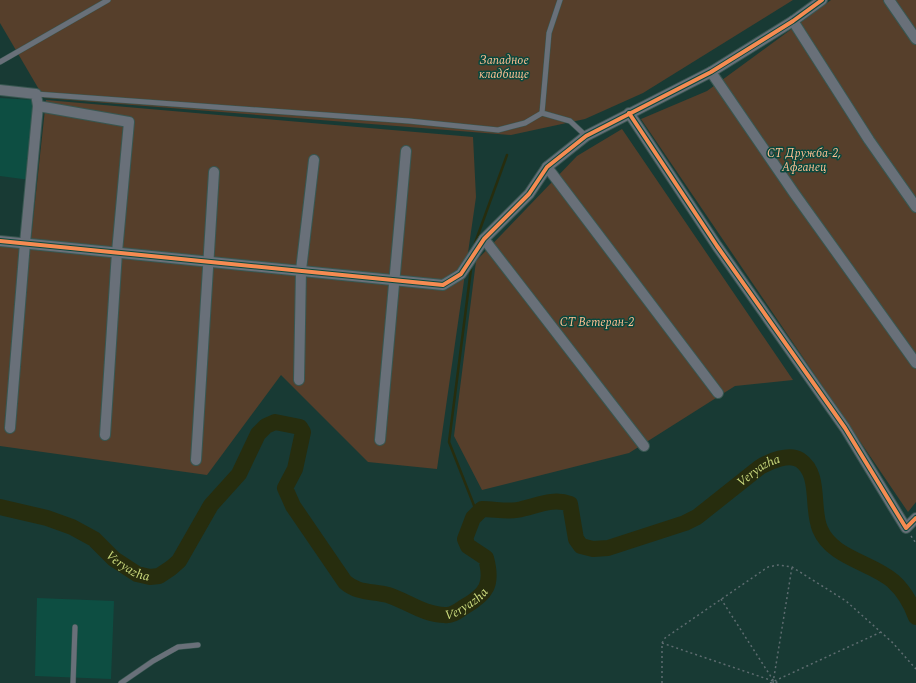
<svg xmlns="http://www.w3.org/2000/svg" width="916" height="683" viewBox="0 0 916 683" font-family="Spectral,serif">
<rect width="100%" height="100%" fill="#183a34"/>
<!-- built -->
<g fill="#0d4e42">
<polygon points="0,98 35,100 30,180 0,176"/>
<polygon points="37,598 114,601 111,679 35,676"/>
</g>
<!-- green -->
<g fill="#563f2b">
<polygon points="0,0 793,0 643,93 585,119 511,135 44,98 0,23"/>
<polygon points="831,0 916,0 916,502 908,512 641,119 707,91"/>
<polygon points="46,100 473,137 476,197 437,469 368,462 281,375 207,475 0,446 0,245 30,248"/>
<polygon points="622,129 793,380 735,386 629,453 482,490 454,436 476,261 577,156"/>
</g>
<g fill="none" stroke-linecap="round" stroke-linejoin="round">
<!-- stream -->
<g stroke="#272d0e" stroke-width="2.5">
<polyline points="475,243 507,155"/>
<polyline points="471,269 449,442 477,513"/>
</g>
<!-- river -->
<path stroke="#272d0e" stroke-width="16" id="s1" d="M0 507 47 518 72 527 94 539 114 559 137 574 150 577 159 576 171 568 179 561 211 505 239 474 258 434 266 426 275 422 300 427 303 432 295 469 285 488 293 506 345 582C357 593 372 591 388 595 407 601 424 615 445 615 452 616 458 611 464 607 487 594 493 584 486 558L468 546 465 539 473 518 482 509C494 509 506 512 517 510 535 507 552 497 570 504L576 539 581 546 593 549 608 548 685 523 697 517 760 467C770 461 789 453 800 460 821 474 811 508 820 529 832 558 871 562 893 581 904 591 911 603 916 617"/>
<defs>
<g id="service">
<polyline points="560,0 549,33 542,113 570,121 586,136"/>
<polyline points="0,62 108,0"/>
<polyline points="36,94 409,121 498,130 525,123 542,113"/>
<polyline points="73,683 75,627"/>
<polyline points="121,683 153,661 178,647 198,645"/>
</g>
<g id="minor">
<polyline points="889,0 916,39"/>
<polyline points="793,21 869,140 916,207"/>
<polyline points="711,72 794,193 916,363"/>
<polyline points="0,90 36,94 38,106 25,243 10,428"/>
<polyline points="38,106 129,122 117,252 105,435"/>
<polyline points="629,113 717,246 845,428 906,528 916,518"/>
<polyline points="547,167 718,393"/>
<polyline points="484,239 644,446"/>
<polyline points="0,241 443,285 461,274 484,239 529,194 547,167 586,136 711,72 793,21 822,0"/>
<polyline points="299,380 301,270 314,160"/>
<polyline points="380,440 406,151"/>
<polyline points="196,460 214,172"/>
</g>
</defs>
<!-- service casing -->
<use href="#service" stroke="#385751" stroke-width="6"/>
<!-- minor casing -->
<use href="#minor" stroke="#385751" stroke-width="12"/>
<!-- path -->
<g stroke="#5e6c70" stroke-width="1.5" stroke-dasharray="2 3" stroke-linecap="butt">
<polyline points="911,536 916,543"/>
<polyline points="721,599 775,683"/>
<polyline points="662,643 779,683"/>
<polyline points="662,683 662,643 665,638 768,567 778,565 792,567 846,601 893,643 916,669"/>
<polyline points="770,683 881,632"/>
<polyline points="773,683 792,567"/>
</g>
<!-- service -->
<use href="#service" stroke="#697079" stroke-width="5"/>
<!-- minor -->
<use href="#minor" stroke="#697079" stroke-width="10"/>
<defs>
<g id="cycleway">
<polyline points="629,113 717,246 845,428 906,528 916,518"/>
<polyline points="0,241 443,285 461,274 484,239 529,194 547,167 586,136 711,72 793,21 822,0"/>
</g>
</defs>
<!-- cycleway casing -->
<use href="#cycleway" stroke="#0a483d" stroke-width="6"/>
<!-- cycleway -->
<use href="#cycleway" stroke="#f68b52" stroke-width="4"/>
</g>
<g text-anchor="middle" dominant-baseline="central" stroke-width="3" stroke-linejoin="round" paint-order="stroke">
<!-- park labels -->
<g font-size="12" font-style="italic" fill="#ffbf93" stroke="#0a483d">
<text x="504" y="60">Западное<tspan x="504" dy="14">кладбище</tspan></text>
<text x="804" y="153">СТ Дружба-2,<tspan x="804" dy="14">Афганец</tspan></text>
<text x="597" y="322">СТ Ветеран-2</text>
</g>
<!-- water labels -->
<g font-size="13" font-style="italic" fill="#cad97d" stroke="#0a483d">
<text stroke="none"><textPath href="#s1" startOffset="1162">Veryazha</textPath></text>
<text stroke="none"><textPath href="#s1" startOffset="144">Veryazha</textPath></text>
<text stroke="none"><textPath href="#s1" startOffset="708">Veryazha</textPath></text>
</g>
</g>
</svg>
